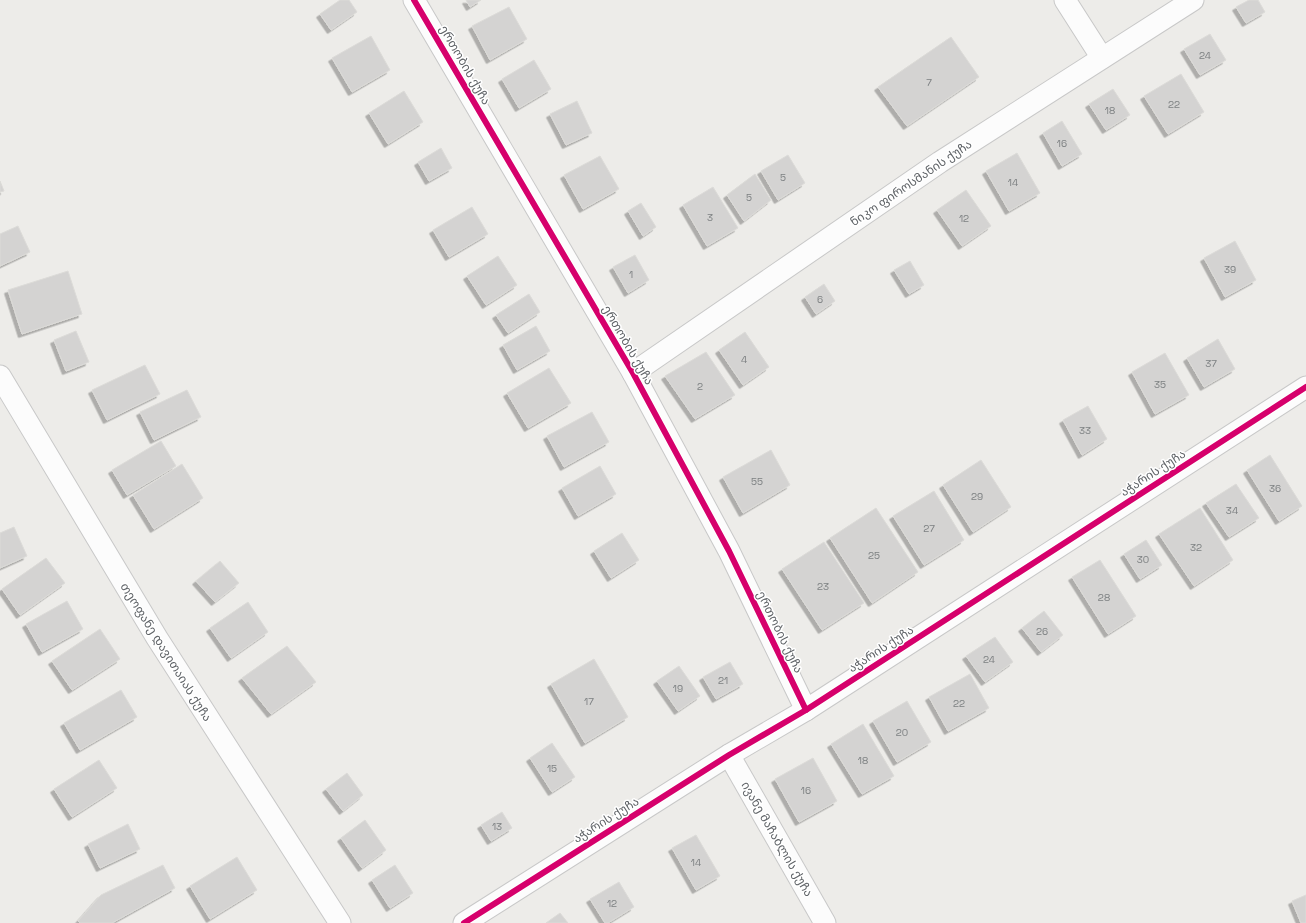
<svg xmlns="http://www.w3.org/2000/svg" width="1306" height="923" viewBox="0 0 1306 923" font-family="'Space Grotesk','Noto Sans Georgian',sans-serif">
<defs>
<filter id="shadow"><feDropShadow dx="-3.5" dy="3.5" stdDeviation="0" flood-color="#0004"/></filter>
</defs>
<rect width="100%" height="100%" fill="#edece9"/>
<!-- building -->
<g fill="#d4d3d2" stroke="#dcdbd8" filter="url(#shadow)">
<polygon points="340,0 349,0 357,12 331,30 320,14"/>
<polygon points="466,0 481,0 470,7"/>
<polygon points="1249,0 1258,0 1265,12 1246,23 1236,7"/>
<polygon points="509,7 527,39 490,60 472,26"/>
<polygon points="1210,34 1226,60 1200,75 1184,49"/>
<polygon points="371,36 390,70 352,92 332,58"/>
<polygon points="951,37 979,77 907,126 878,87"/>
<polygon points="534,60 551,89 519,108 502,79"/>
<polygon points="1181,74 1204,112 1168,134 1144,96"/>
<polygon points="1113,89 1130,115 1106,130 1089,104"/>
<polygon points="404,91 423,122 388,144 369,113"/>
<polygon points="577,101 592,133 566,145 550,114"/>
<polygon points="1062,121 1082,154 1062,166 1043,133"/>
<polygon points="441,148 452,168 429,181 418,162"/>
<polygon points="1017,153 1040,193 1009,211 986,171"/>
<polygon points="788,155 805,183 778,200 761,171"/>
<polygon points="600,156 619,189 583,209 564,175"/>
<polygon points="755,174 771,200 744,221 727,195"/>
<polygon points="0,181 4,191 0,192"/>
<polygon points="713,187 738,228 707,246 683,205"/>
<polygon points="966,190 991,226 962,246 937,210"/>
<polygon points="641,203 656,227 643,236 628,211"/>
<polygon points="472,207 488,234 449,257 433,230"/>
<polygon points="18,226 30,252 0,266 0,234"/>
<polygon points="1235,241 1256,280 1225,297 1204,258"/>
<polygon points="635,255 649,280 628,293 613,267"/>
<polygon points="498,256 517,285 486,305 467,276"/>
<polygon points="910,261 924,285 909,294 894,270"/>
<polygon points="68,271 82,314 22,334 8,290"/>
<polygon points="824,284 835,301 816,314 805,297"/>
<polygon points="529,294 540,312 508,333 496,315"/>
<polygon points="536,326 550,351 517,370 503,345"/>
<polygon points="76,331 89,362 66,371 54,340"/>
<polygon points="745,332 769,367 743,385 719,350"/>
<polygon points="1218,339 1235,369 1204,387 1187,358"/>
<polygon points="706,352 735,395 695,419 665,376"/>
<polygon points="1165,353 1189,395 1155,414 1132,372"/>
<polygon points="145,365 160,394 107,420 92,390"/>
<polygon points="549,368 571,403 528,428 507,393"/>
<polygon points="187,390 201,417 154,440 140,412"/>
<polygon points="1088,406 1107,439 1082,455 1063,420"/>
<polygon points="592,412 609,442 564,467 547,436"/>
<polygon points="161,441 176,466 127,495 112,470"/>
<polygon points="771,450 790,485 743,513 723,477"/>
<polygon points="1270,455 1302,506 1279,521 1247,470"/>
<polygon points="981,460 1011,507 973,532 943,485"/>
<polygon points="182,464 203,498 154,529 133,495"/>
<polygon points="600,466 616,494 578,516 562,488"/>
<polygon points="1236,484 1259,518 1229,537 1206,503"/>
<polygon points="934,491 964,540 924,565 893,516"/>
<polygon points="876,508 918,572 872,603 830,538"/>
<polygon points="1200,508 1233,560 1194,586 1159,534"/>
<polygon points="14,527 27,556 0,568 0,533"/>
<polygon points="622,533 639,560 611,578 594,551"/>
<polygon points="1146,540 1162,565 1140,579 1124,554"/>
<polygon points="824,542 864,603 822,630 782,569"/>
<polygon points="46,558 65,583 20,615 2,589"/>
<polygon points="1100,560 1136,616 1108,634 1072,577"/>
<polygon points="220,561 239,583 215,602 196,581"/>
<polygon points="67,601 83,629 42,652 26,624"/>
<polygon points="248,602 268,632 231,658 210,628"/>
<polygon points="1044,611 1063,635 1041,652 1022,628"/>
<polygon points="100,629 120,659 72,690 52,661"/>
<polygon points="995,637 1013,662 985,682 966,656"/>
<polygon points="287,646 316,682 271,714 242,678"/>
<polygon points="594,659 628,717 585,743 551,684"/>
<polygon points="730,662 743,684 716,699 703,677"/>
<polygon points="679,666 700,696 678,711 657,681"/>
<polygon points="970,674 989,708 948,731 929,697"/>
<polygon points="121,690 137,717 80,750 64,723"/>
<polygon points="907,701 931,742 897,762 873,721"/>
<polygon points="863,724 894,776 862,794 831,744"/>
<polygon points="552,743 575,777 552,792 530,758"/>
<polygon points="813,758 837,801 799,822 775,779"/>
<polygon points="99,760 117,788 72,817 54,789"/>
<polygon points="347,773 363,795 343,811 326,789"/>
<polygon points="502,812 512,828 491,841 481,825"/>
<polygon points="365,820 386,850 362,868 341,838"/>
<polygon points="128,824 140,849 100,868 88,844"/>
<polygon points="696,835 720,876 696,890 672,848"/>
<polygon points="237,857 257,890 210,919 190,886"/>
<polygon points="163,865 175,888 112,923 80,923 78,921 101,895"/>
<polygon points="395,865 413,893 390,908 372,880"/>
<polygon points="619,882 634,907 608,923 605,923 590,899"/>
<polygon points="1306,895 1306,923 1301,923 1292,901"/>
<polygon points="560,913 568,923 546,923"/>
</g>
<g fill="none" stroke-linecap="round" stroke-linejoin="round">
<defs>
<g id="minor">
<polyline points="414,0 633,373 729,551 806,710"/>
<polyline points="1065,0 1102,58"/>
<polyline points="633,373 940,162 1193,0"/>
<polyline points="0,376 157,638 340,923"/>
<polyline points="729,755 825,923"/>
<polyline points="464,923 729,755 806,710 1306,387"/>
</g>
</defs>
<!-- minor casing -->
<use href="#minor" stroke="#c8c8c8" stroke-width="23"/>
<!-- minor -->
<use href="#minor" stroke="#fcfcfc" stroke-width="21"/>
<defs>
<g id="cycleway">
<polyline points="414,0 633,373 729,551 806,710"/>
<polyline points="464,923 729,755 806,710 1306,387"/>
</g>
</defs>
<!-- cycleway casing -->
<use href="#cycleway" stroke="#fff" stroke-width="8"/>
<!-- cycleway -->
<use href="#cycleway" stroke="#d6006c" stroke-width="6"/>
</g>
<g text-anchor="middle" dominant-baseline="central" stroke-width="3" stroke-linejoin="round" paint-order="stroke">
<!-- number labels -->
<g font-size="10" fill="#7d8082">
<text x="1205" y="55">24</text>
<text x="929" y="82">7</text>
<text x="1174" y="104">22</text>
<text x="1110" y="110">18</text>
<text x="1062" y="143">16</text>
<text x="783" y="177">5</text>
<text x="1013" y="182">14</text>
<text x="749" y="197">5</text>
<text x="710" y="217">3</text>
<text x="964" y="218">12</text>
<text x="1230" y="269">39</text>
<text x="631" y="274">1</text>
<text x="820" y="299">6</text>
<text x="744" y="359">4</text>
<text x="1211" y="363">37</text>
<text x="1160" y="384">35</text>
<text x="700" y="386">2</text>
<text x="1085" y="430">33</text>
<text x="757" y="481">55</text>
<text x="1275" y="488">36</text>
<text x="977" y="496">29</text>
<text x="1232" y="510">34</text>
<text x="929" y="528">27</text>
<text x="1196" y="547">32</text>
<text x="874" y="555">25</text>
<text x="1143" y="559">30</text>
<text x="823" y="586">23</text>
<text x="1104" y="597">28</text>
<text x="1042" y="631">26</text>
<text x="989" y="659">24</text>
<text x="723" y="680">21</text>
<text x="678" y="688">19</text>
<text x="589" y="701">17</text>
<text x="959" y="703">22</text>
<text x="902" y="732">20</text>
<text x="863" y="760">18</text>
<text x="552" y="768">15</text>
<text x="806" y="790">16</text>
<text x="497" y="826">13</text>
<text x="696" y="862">14</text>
<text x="612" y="903">12</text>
</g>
<!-- street labels -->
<g font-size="12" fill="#5e6266" stroke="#fff">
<text transform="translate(465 65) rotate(60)">ერთობის ქუჩა</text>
<text transform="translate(911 183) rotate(-34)">ნიკო ფიროსმანის ქუჩა</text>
<text transform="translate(628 345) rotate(60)">ერთობის ქუჩა</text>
<text transform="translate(1153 473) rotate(-33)">აჭარის ქუჩა</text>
<text transform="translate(780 632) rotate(64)">ერთობის ქუჩა</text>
<text transform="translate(881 649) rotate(-33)">აჭარის ქუჩა</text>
<text transform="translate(166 652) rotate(58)">თეოფანე დავითაიას ქუჩა</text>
<text transform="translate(606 820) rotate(-32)">აჭარის ქუჩა</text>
<text transform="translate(777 839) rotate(60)">ივანე მაჩაბლის ქუჩა</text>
</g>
</g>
</svg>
